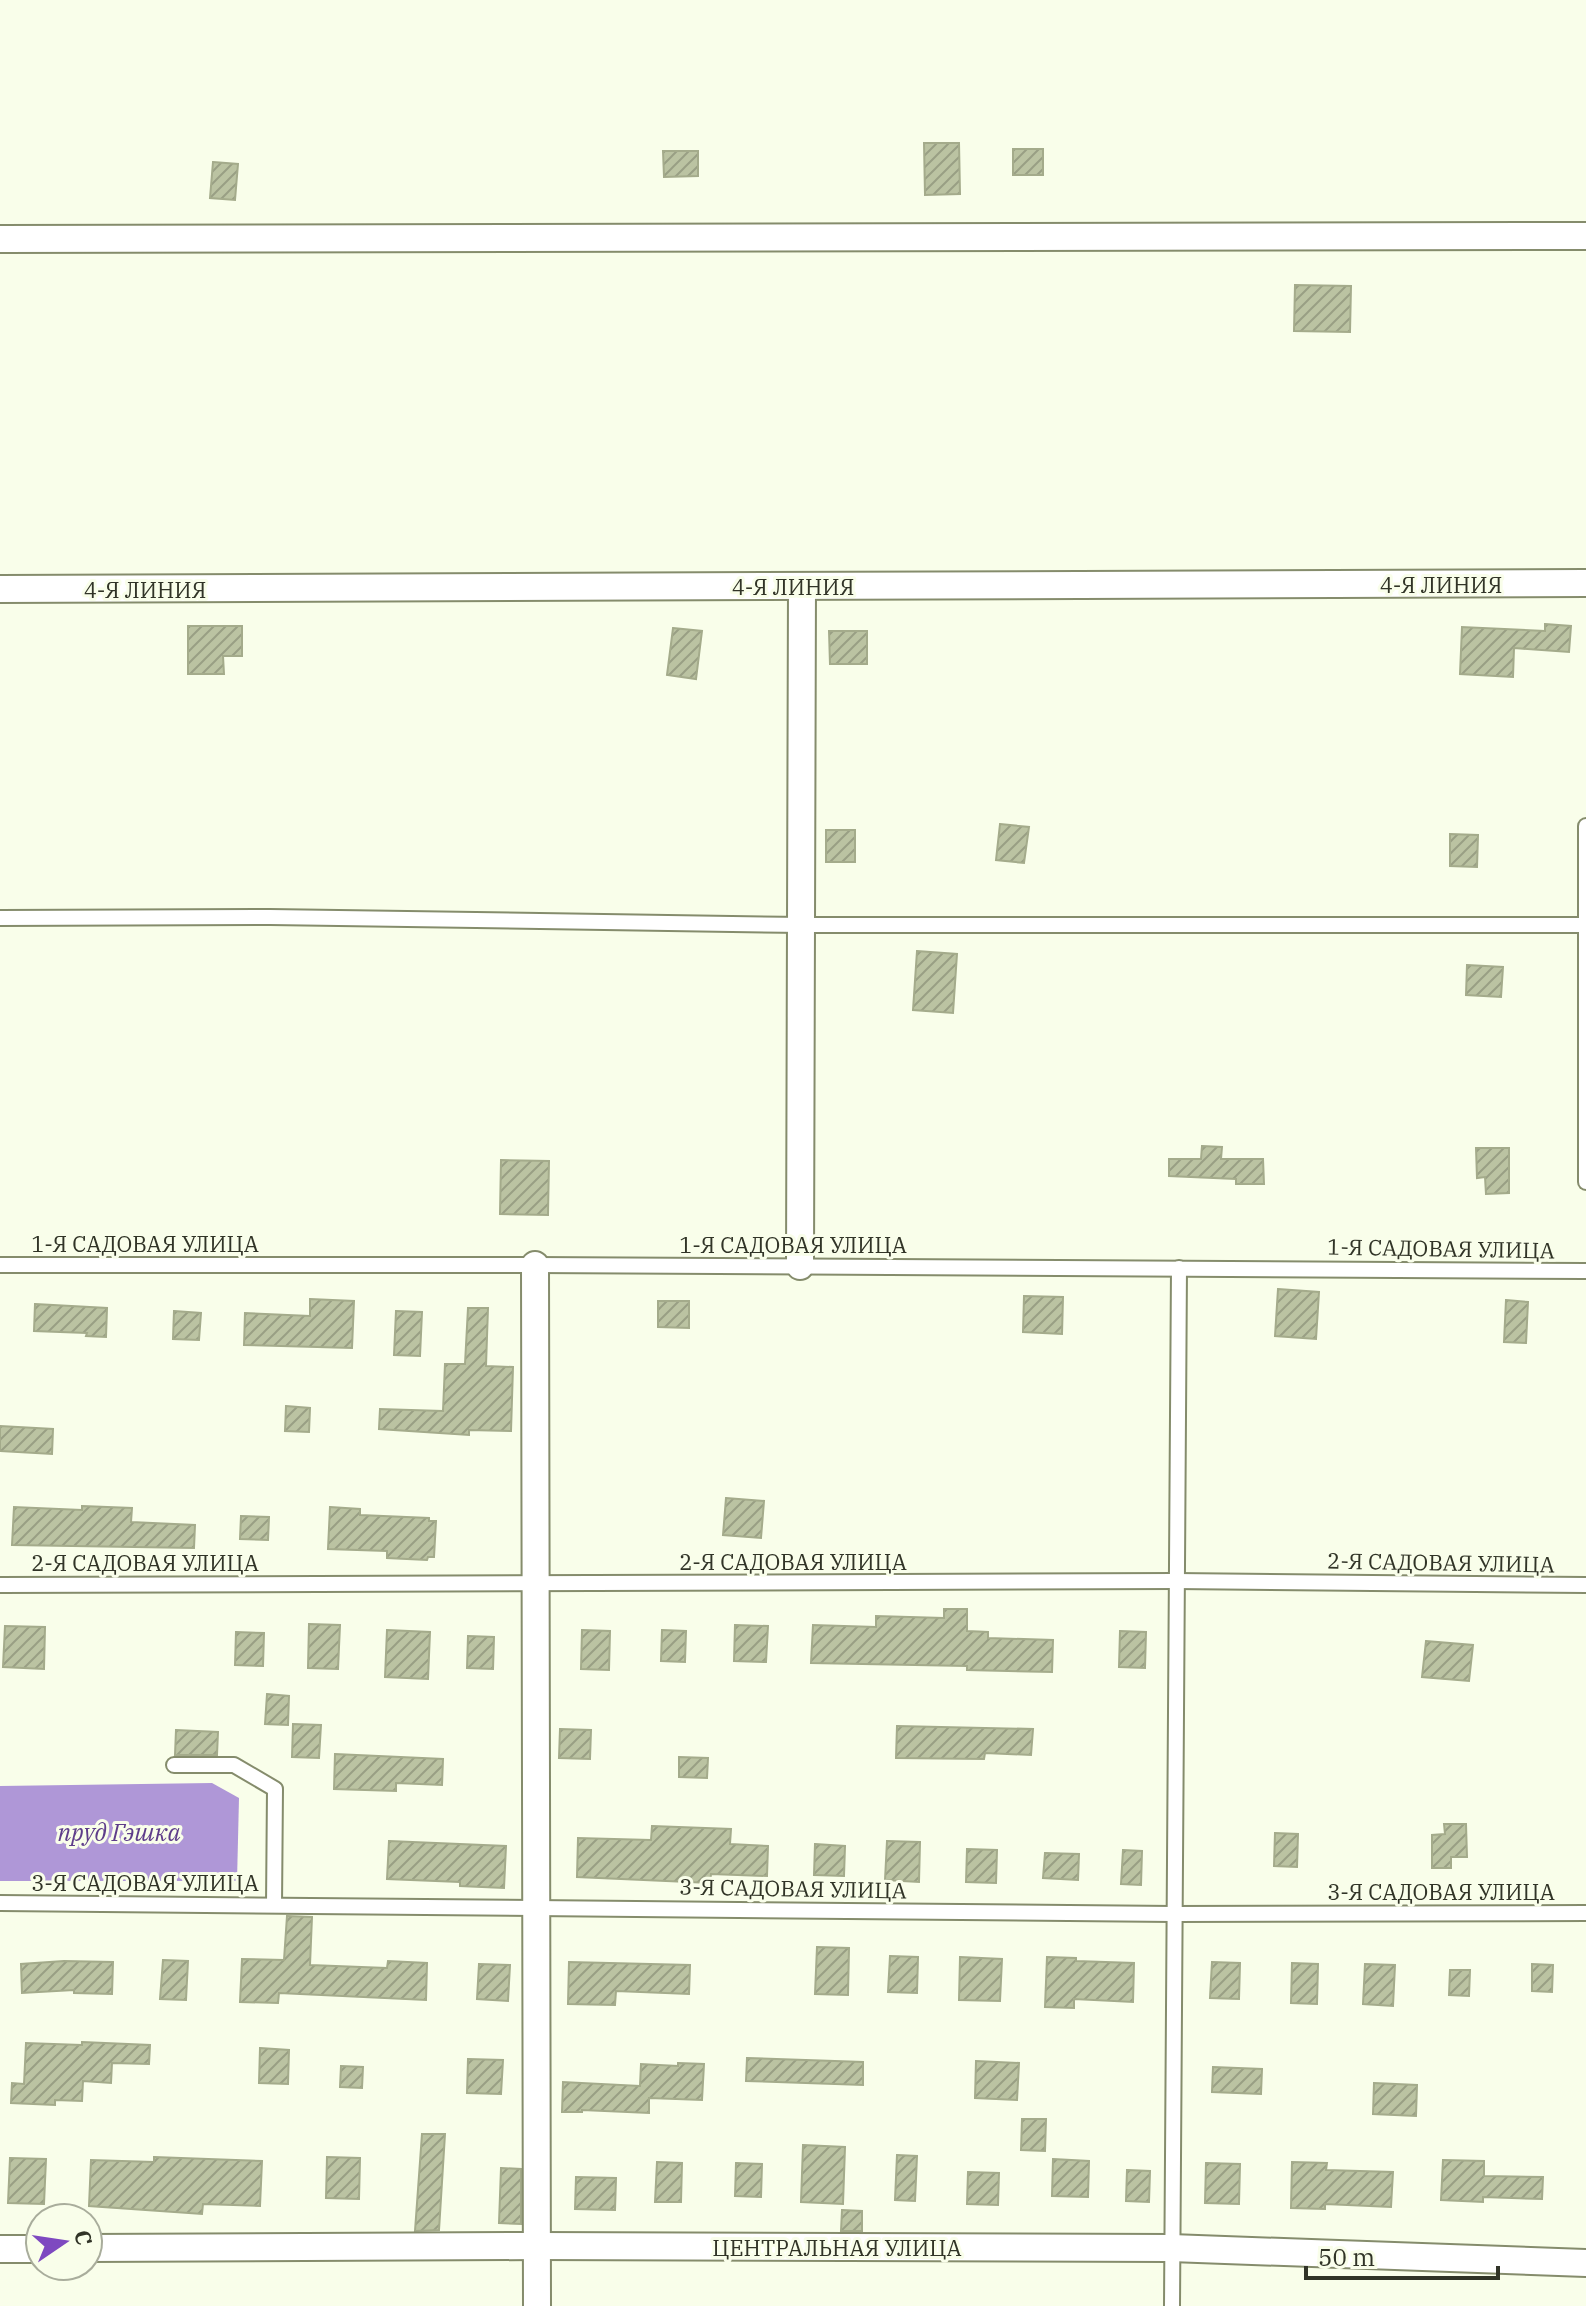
<svg xmlns="http://www.w3.org/2000/svg" width="1586" height="2306" viewBox="0 0 1586 2306" font-family="'IBM Plex Serif',serif">
<defs>
<pattern id="building-hatch" width="6" height="6" patternUnits="userSpaceOnUse" patternTransform="scale(2)"><rect width="6" height="6" fill="#bbc3a2"/><path d="M-1 1l2-2M0 6l6-6M5 7l2-2" fill="none" stroke="#999f84"/></pattern>
</defs>
<rect width="100%" height="100%" fill="#f9feea"/>
<!-- water -->
<polygon fill="#af97d7" points="212,1783 239,1798 237,1881 0,1881 0,1786"/>
<!-- building -->
<g fill="url(#building-hatch)" stroke="#a4ab8b" stroke-width="2">
<polygon points="924,143 959,143 960,194 925,195"/>
<rect x="1013" y="149" width="30" height="26"/>
<polygon points="663,151 698,151 698,176 664,177"/>
<polygon points="213,162 238,164 235,200 210,198"/>
<polygon points="1295,285 1351,286 1350,332 1294,331"/>
<polygon points="1545,624 1571,626 1569,652 1514,648 1513,677 1460,674 1462,627 1545,631"/>
<polygon points="188,626 242,626 242,656 223,656 224,674 188,674"/>
<polygon points="673,628 702,631 696,679 667,675"/>
<polygon points="829,631 867,631 867,664 830,664"/>
<polygon points="1000,824 1029,827 1024,863 996,860"/>
<rect x="826" y="830" width="29" height="32"/>
<polygon points="1450,834 1478,835 1477,867 1450,866"/>
<polygon points="917,951 957,954 953,1013 913,1010"/>
<polygon points="1467,965 1503,967 1501,997 1466,995"/>
<polygon points="1202,1146 1222,1147 1221,1159 1263,1159 1264,1184 1236,1184 1236,1179 1169,1176 1169,1159 1201,1159"/>
<polygon points="1476,1148 1509,1148 1509,1193 1486,1194 1485,1177 1477,1178"/>
<polygon points="501,1160 549,1161 548,1215 500,1214"/>
<polygon points="1278,1289 1319,1292 1316,1339 1275,1336"/>
<polygon points="1024,1296 1063,1297 1062,1334 1023,1332"/>
<polygon points="310,1299 354,1301 352,1348 244,1345 245,1313 310,1316"/>
<polygon points="1506,1300 1528,1302 1526,1343 1504,1342"/>
<polygon points="658,1301 689,1301 689,1328 658,1327"/>
<polygon points="35,1304 107,1308 106,1337 86,1336 87,1333 34,1331"/>
<polygon points="468,1308 488,1308 486,1366 513,1367 511,1431 469,1430 469,1435 379,1429 380,1409 443,1411 445,1364 465,1364"/>
<polygon points="174,1311 201,1313 199,1340 173,1339"/>
<polygon points="396,1311 422,1312 420,1356 394,1355"/>
<polygon points="286,1406 310,1408 309,1432 285,1431"/>
<polygon points="0,1426 53,1429 52,1454 0,1451"/>
<polygon points="726,1498 764,1501 761,1538 723,1535"/>
<polygon points="82,1506 132,1508 131,1522 195,1525 194,1548 12,1545 14,1507 82,1510"/>
<polygon points="330,1507 360,1509 360,1515 429,1518 429,1521 436,1521 434,1557 428,1557 427,1560 387,1558 387,1551 328,1549"/>
<polygon points="241,1516 269,1517 268,1540 240,1539"/>
<polygon points="944,1609 967,1609 967,1631 988,1632 988,1638 1053,1640 1052,1672 967,1670 967,1666 811,1663 813,1625 876,1627 876,1616 944,1618"/>
<polygon points="309,1624 340,1625 338,1669 308,1668"/>
<polygon points="735,1625 768,1626 766,1662 734,1661"/>
<polygon points="5,1626 45,1627 44,1669 3,1667"/>
<polygon points="387,1630 430,1632 428,1679 385,1677"/>
<polygon points="582,1630 610,1631 609,1670 581,1669"/>
<polygon points="662,1630 686,1631 685,1662 661,1661"/>
<polygon points="1120,1631 1146,1632 1145,1668 1119,1667"/>
<polygon points="236,1632 264,1633 263,1666 235,1665"/>
<polygon points="468,1636 494,1637 493,1669 467,1668"/>
<polygon points="1426,1641 1473,1645 1469,1681 1422,1677"/>
<polygon points="267,1694 289,1696 288,1725 265,1724"/>
<polygon points="293,1724 321,1725 319,1758 292,1757"/>
<polygon points="897,1726 1033,1729 1031,1755 985,1753 984,1759 896,1758"/>
<polygon points="560,1729 591,1730 590,1759 559,1758"/>
<polygon points="176,1730 218,1732 217,1755 175,1755"/>
<polygon points="335,1754 443,1759 442,1785 396,1783 396,1791 334,1789"/>
<polygon points="679,1757 708,1758 707,1778 679,1777"/>
<polygon points="1444,1824 1466,1824 1467,1857 1451,1857 1451,1868 1432,1868 1432,1835 1445,1834"/>
<polygon points="652,1826 731,1829 730,1844 768,1846 767,1876 711,1874 710,1883 577,1877 578,1838 651,1840"/>
<polygon points="1275,1833 1298,1834 1297,1867 1274,1866"/>
<polygon points="389,1841 506,1846 504,1888 460,1886 460,1882 387,1879"/>
<polygon points="887,1841 920,1842 919,1882 885,1880"/>
<polygon points="815,1844 845,1846 844,1876 814,1875"/>
<polygon points="967,1849 997,1850 996,1883 966,1882"/>
<polygon points="1123,1850 1142,1851 1141,1885 1121,1884"/>
<polygon points="1045,1853 1079,1854 1078,1880 1043,1878"/>
<polygon points="287,1916 312,1917 310,1965 387,1968 388,1961 427,1963 426,2000 279,1993 278,2003 240,2002 242,1959 284,1960"/>
<polygon points="817,1947 849,1948 848,1995 815,1994"/>
<polygon points="890,1956 918,1957 917,1993 888,1992"/>
<polygon points="960,1957 1002,1959 1000,2001 959,2000"/>
<polygon points="1047,1957 1076,1958 1076,1961 1134,1963 1133,2002 1074,1999 1074,2008 1045,2007"/>
<polygon points="163,1960 188,1961 186,2000 160,1999"/>
<polygon points="64,1961 113,1962 112,1994 74,1993 74,1990 22,1993 21,1964"/>
<polygon points="569,1962 690,1965 689,1994 616,1991 615,2005 568,2004"/>
<polygon points="1212,1962 1240,1963 1239,1999 1210,1998"/>
<polygon points="1292,1963 1318,1964 1317,2004 1291,2003"/>
<polygon points="479,1964 510,1965 508,2001 477,1999"/>
<polygon points="1365,1964 1395,1965 1393,2006 1363,2004"/>
<polygon points="1532,1964 1553,1965 1552,1992 1532,1991"/>
<polygon points="1450,1970 1470,1970 1469,1996 1449,1995"/>
<polygon points="82,2042 150,2045 149,2064 112,2063 111,2083 83,2081 82,2101 55,2100 55,2105 11,2103 12,2083 24,2084 26,2043 82,2045"/>
<polygon points="260,2048 289,2050 288,2084 259,2083"/>
<polygon points="747,2058 863,2062 863,2085 746,2081"/>
<polygon points="468,2059 503,2060 501,2094 467,2093"/>
<polygon points="976,2061 1019,2063 1017,2100 975,2098"/>
<polygon points="678,2063 704,2064 702,2100 649,2098 649,2113 582,2110 582,2112 562,2112 563,2082 640,2086 641,2064 678,2066"/>
<polygon points="341,2066 363,2067 362,2088 340,2087"/>
<polygon points="1213,2067 1262,2069 1261,2094 1212,2092"/>
<polygon points="1374,2083 1417,2085 1416,2116 1373,2114"/>
<polygon points="1022,2119 1046,2119 1045,2151 1021,2150"/>
<polygon points="422,2134 445,2134 439,2230 415,2231"/>
<polygon points="803,2145 845,2147 843,2204 801,2202"/>
<polygon points="897,2155 917,2156 915,2201 895,2200"/>
<polygon points="154,2157 262,2161 260,2206 203,2204 202,2214 89,2206 91,2160 154,2162"/>
<polygon points="327,2157 360,2158 359,2199 326,2198"/>
<polygon points="10,2158 46,2159 44,2204 8,2203"/>
<polygon points="1053,2159 1089,2161 1088,2197 1052,2196"/>
<polygon points="1443,2160 1484,2161 1484,2176 1543,2177 1542,2199 1483,2197 1483,2202 1441,2200"/>
<polygon points="657,2162 682,2163 681,2202 655,2202"/>
<polygon points="1292,2162 1327,2163 1326,2170 1393,2172 1391,2207 1325,2204 1325,2209 1291,2208"/>
<polygon points="736,2163 762,2164 761,2197 735,2196"/>
<polygon points="1206,2163 1240,2164 1239,2204 1205,2203"/>
<polygon points="501,2168 521,2169 521,2224 499,2223"/>
<polygon points="1127,2170 1150,2171 1149,2202 1126,2201"/>
<polygon points="968,2172 999,2173 998,2205 967,2204"/>
<polygon points="576,2177 616,2178 615,2210 575,2209"/>
<polygon points="842,2210 862,2211 862,2231 841,2231"/>
</g>
<g fill="none" stroke-linecap="round" stroke-linejoin="round">
<defs>
<g id="lane">
<polyline points="1586,826 1586,1182"/>
<polyline points="0,918 270,917 803,925 1586,925"/>
<polyline points="0,1265 535,1265 1586,1271"/>
<polyline points="0,1585 1176,1581 1586,1585"/>
<polyline points="174,1765 234,1765 275,1789 274,1905"/>
<polyline points="0,1903 1173,1914 1586,1913"/>
<polyline points="1172,2306 1179,1268"/>
</g>
<g id="street">
<polyline points="0,239 1586,236"/>
<polyline points="0,589 1586,583"/>
<polyline points="535,1265 537,2306"/>
<polyline points="800,1266 802,586"/>
<polyline points="88,2248 536,2246 1171,2248 1586,2263"/>
<polyline points="0,2249 40,2249"/>
</g>
</defs>
<!-- lane casing -->
<use href="#lane" stroke="#858c6c" stroke-width="18"/>
<!-- street casing -->
<use href="#street" stroke="#858c6c" stroke-width="30"/>
<!-- lane -->
<use href="#lane" stroke="#fff" stroke-width="14"/>
<!-- street -->
<use href="#street" stroke="#fff" stroke-width="26"/>
</g>
<g text-anchor="middle" dominant-baseline="central" stroke-width="6" stroke-linejoin="round" paint-order="stroke">
<!-- street labels -->
<g font-size="22" fill="#313427" stroke="#f9feea">
<text x="1441" y="584">4-Я ЛИНИЯ</text>
<text x="793" y="586">4-Я ЛИНИЯ</text>
<text x="145" y="589">4-Я ЛИНИЯ</text>
<text x="145" y="1243">1-Я САДОВАЯ УЛИЦА</text>
<text x="793" y="1244">1-Я САДОВАЯ УЛИЦА</text>
<text transform="translate(1441 1248) rotate(1)">1-Я САДОВАЯ УЛИЦА</text>
<text x="793" y="1561">2-Я САДОВАЯ УЛИЦА</text>
<text x="145" y="1562">2-Я САДОВАЯ УЛИЦА</text>
<text transform="translate(1441 1562) rotate(1)">2-Я САДОВАЯ УЛИЦА</text>
<text x="145" y="1882">3-Я САДОВАЯ УЛИЦА</text>
<text transform="translate(793 1888) rotate(1)">3-Я САДОВАЯ УЛИЦА</text>
<text x="1441" y="1891">3-Я САДОВАЯ УЛИЦА</text>
<text x="837" y="2247">ЦЕНТРАЛЬНАЯ УЛИЦА</text>
</g>
<!-- water labels -->
<g font-size="24" font-style="italic" fill="#5e3d8a" stroke="#f9feea">
<text x="119" y="1832">пруд Гэшка</text>
</g>
</g>
<!-- north arrow -->
<g transform="translate(64 2242) rotate(77)"><circle r="38" fill="#f9feea" stroke="#a9ad9c" stroke-width="2"/>
<path d="M0-6L14 30L0 20L-14 30Z" fill="#7e49c0"/>
<text y="-12" font-size="22" font-weight="bold" text-anchor="middle" fill="#313427">С</text>
</g>
<!-- scale -->
<path d="M1306 2266v12h192v-12" fill="none" stroke="#313427" stroke-width="4"/>
<text x="1318" y="2266" font-size="24" fill="#313427" stroke="#f9feea" stroke-width="6" paint-order="stroke">50 m</text>
</svg>
